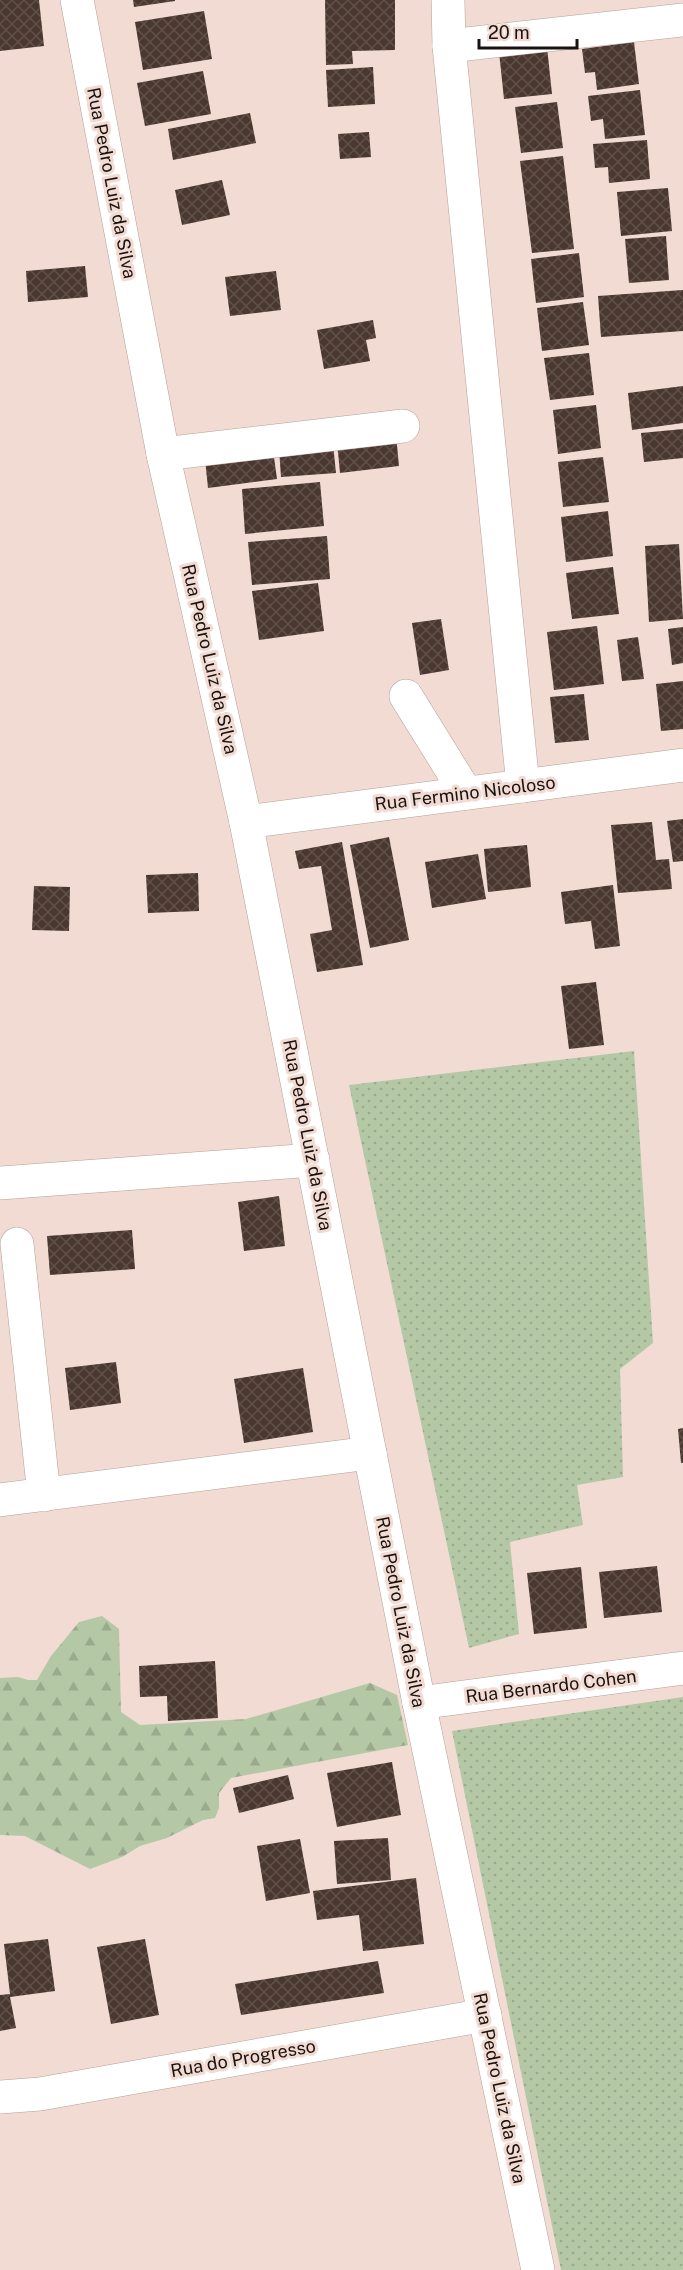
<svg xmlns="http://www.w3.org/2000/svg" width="683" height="2270" viewBox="0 0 683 2270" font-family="'Public Sans',sans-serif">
<defs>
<pattern id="grass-dots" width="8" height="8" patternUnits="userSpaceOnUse" patternTransform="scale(1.5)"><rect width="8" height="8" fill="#b4c8a5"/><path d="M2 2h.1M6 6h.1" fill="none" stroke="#9aab8d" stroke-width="1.8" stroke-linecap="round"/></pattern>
<pattern id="forest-firs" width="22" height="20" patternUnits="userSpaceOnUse" patternTransform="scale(1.5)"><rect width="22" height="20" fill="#b4c8a5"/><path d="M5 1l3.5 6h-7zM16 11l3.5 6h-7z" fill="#9aab8d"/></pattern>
<pattern id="building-cross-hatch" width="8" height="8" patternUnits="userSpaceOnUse" patternTransform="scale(1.5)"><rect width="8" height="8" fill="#493730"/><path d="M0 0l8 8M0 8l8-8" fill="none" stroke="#60514b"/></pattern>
</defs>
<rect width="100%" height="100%" fill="#f1dbd2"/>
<!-- grass -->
<g fill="url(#grass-dots)">
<polygon points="634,1051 653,1343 620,1369 623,1477 577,1485 583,1525 510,1542 519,1634 469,1648 349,1085"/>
<polygon points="683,1697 683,2270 561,2270 452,1731"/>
</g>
<!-- forest -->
<polygon fill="url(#forest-firs)" points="102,1616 119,1629 121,1712 140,1725 246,1719 370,1683 397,1695 408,1745 231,1778 219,1793 219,1808 215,1818 203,1820 167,1838 140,1846 122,1857 90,1869 25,1836 0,1835 0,1678 18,1677 28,1680 37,1680 51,1656 79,1622"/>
<!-- building -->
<g fill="url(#building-cross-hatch)">
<polygon points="0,0 39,0 44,46 0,51"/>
<polygon points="133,0 175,0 175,1 134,7"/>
<polygon points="325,0 395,0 395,50 352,51 353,64 326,65"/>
<polygon points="204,11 212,59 143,70 135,22"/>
<polygon points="634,42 639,84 597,90 595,72 585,73 582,49"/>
<polygon points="547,47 552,94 504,99 499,52"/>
<polygon points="373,67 375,104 328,107 326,70"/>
<polygon points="203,71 211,114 145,126 137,83"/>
<polygon points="640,90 645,135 605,139 603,119 591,121 588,96"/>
<polygon points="557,102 563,148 521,153 515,107"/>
<polygon points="250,113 256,143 173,160 168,129"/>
<polygon points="369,132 371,157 340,159 338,134"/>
<polygon points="647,140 650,179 609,183 608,167 595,168 593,144"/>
<polygon points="563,156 574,249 532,253 520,161"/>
<polygon points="222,180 230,215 182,225 175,190"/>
<polygon points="668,188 672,231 621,236 617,192"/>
<polygon points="666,236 669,280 629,283 625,239"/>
<polygon points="579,253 584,297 536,303 531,259"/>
<polygon points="85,266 88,297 28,302 26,271"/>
<polygon points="276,271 281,310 230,316 225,277"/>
<polygon points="683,290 683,331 601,337 598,296"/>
<polygon points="583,302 589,345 542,351 537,308"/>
<polygon points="373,320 376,338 366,340 370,361 324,369 317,330"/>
<polygon points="589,353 594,395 550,400 544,358"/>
<polygon points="683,386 683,423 632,430 628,393"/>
<polygon points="596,405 601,448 558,454 553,410"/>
<polygon points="683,429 683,458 644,462 641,433"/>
<polygon points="396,435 399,466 340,473 337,442"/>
<polygon points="333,444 336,473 281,477 279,449"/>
<polygon points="273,450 277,479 208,488 205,459"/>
<polygon points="603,457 609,502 563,507 558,462"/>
<polygon points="320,482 324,526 245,534 242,489"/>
<polygon points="608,511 613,556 566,562 561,517"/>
<polygon points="327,536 330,579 252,585 248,542"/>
<polygon points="679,544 683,619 649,622 645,546"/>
<polygon points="613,567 619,614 572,619 566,573"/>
<polygon points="318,583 324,631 259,640 252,591"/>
<polygon points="441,619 449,670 420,675 412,623"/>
<polygon points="597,626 604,684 554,690 547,632"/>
<polygon points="683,627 683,663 672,665 668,629"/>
<polygon points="638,637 644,679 622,681 617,640"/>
<polygon points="683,681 683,729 661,731 656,684"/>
<polygon points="584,694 589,740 555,743 550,697"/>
<polygon points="683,819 683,861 673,862 667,821"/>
<polygon points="652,822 656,860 669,859 672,889 618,893 611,825"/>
<polygon points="389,837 409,940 370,948 350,845"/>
<polygon points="342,842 363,965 317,972 310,934 332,930 321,866 299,869 295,851"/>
<polygon points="527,845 531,887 488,892 484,849"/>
<polygon points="478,854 486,899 432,908 425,862"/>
<polygon points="198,873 199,911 148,913 146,875"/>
<polygon points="613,885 620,946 595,949 591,921 565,924 561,892"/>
<polygon points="34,886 70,887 69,931 32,930"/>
<polygon points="596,982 604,1045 569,1049 561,986"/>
<polygon points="279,1196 285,1246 244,1251 238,1202"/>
<polygon points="132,1230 135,1269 50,1275 47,1236"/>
<polygon points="116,1362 121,1403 70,1410 65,1368"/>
<polygon points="303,1368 313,1432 244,1443 234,1379"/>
<polygon points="683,1428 683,1463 681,1463 678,1429"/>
<polygon points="657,1566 662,1612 604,1618 599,1572"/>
<polygon points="581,1567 587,1628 534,1634 527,1573"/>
<polygon points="215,1661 218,1718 168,1721 167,1696 140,1697 139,1666"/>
<polygon points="392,1762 401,1815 337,1827 327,1773"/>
<polygon points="288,1775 294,1799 239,1813 233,1788"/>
<polygon points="388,1838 391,1880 337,1884 334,1841"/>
<polygon points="300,1839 310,1893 266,1901 257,1846"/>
<polygon points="416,1878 424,1944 363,1951 359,1915 317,1920 313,1891"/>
<polygon points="48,1939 55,1991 10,1997 16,2028 0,2031 0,1995 10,1994 4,1944"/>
<polygon points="145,1939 159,2015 111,2024 97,1947"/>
<polygon points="378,1961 384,1993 241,2015 235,1984"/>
</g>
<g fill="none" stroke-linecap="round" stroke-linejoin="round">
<defs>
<g id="minor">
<polyline points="77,0 163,454 246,822 419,1703 538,2270"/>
<polyline points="448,0 449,46 523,786"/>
<polyline points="449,46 683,20"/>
<polyline points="163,454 403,426"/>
<polyline points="406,696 466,793"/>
<polyline points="246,822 683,765"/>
<polyline points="0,1183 313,1160"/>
<polyline points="17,1244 44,1495"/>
<polyline points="0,1500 370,1453"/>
<polyline points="419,1703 683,1668"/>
<polyline points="0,2097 40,2094 485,2015"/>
</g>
</defs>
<!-- minor casing -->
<use href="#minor" stroke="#b5a098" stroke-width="34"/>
<!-- minor -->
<use href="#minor" stroke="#fff" stroke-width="33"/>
</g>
<g text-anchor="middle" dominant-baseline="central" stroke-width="6" stroke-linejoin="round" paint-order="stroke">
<!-- street labels -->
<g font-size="18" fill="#19120f" stroke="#f1dbd2">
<text transform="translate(112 183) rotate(79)">Rua Pedro Luiz da Silva</text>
<text transform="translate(210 659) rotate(77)">Rua Pedro Luiz da Silva</text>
<text transform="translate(465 793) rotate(-7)">Rua Fermino Nicoloso</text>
<text transform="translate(308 1135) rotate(79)">Rua Pedro Luiz da Silva</text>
<text transform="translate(401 1612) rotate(79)">Rua Pedro Luiz da Silva</text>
<text transform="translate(551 1686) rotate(-7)">Rua Bernardo Cohen</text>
<text transform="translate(243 2058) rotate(-10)">Rua do Progresso</text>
<text transform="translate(500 2088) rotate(78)">Rua Pedro Luiz da Silva</text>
</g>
</g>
<!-- scale -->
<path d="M479 39v9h98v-9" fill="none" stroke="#19120f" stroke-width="3"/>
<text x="488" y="39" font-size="18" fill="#19120f" stroke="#f1dbd2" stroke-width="4.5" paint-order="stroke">20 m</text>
</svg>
